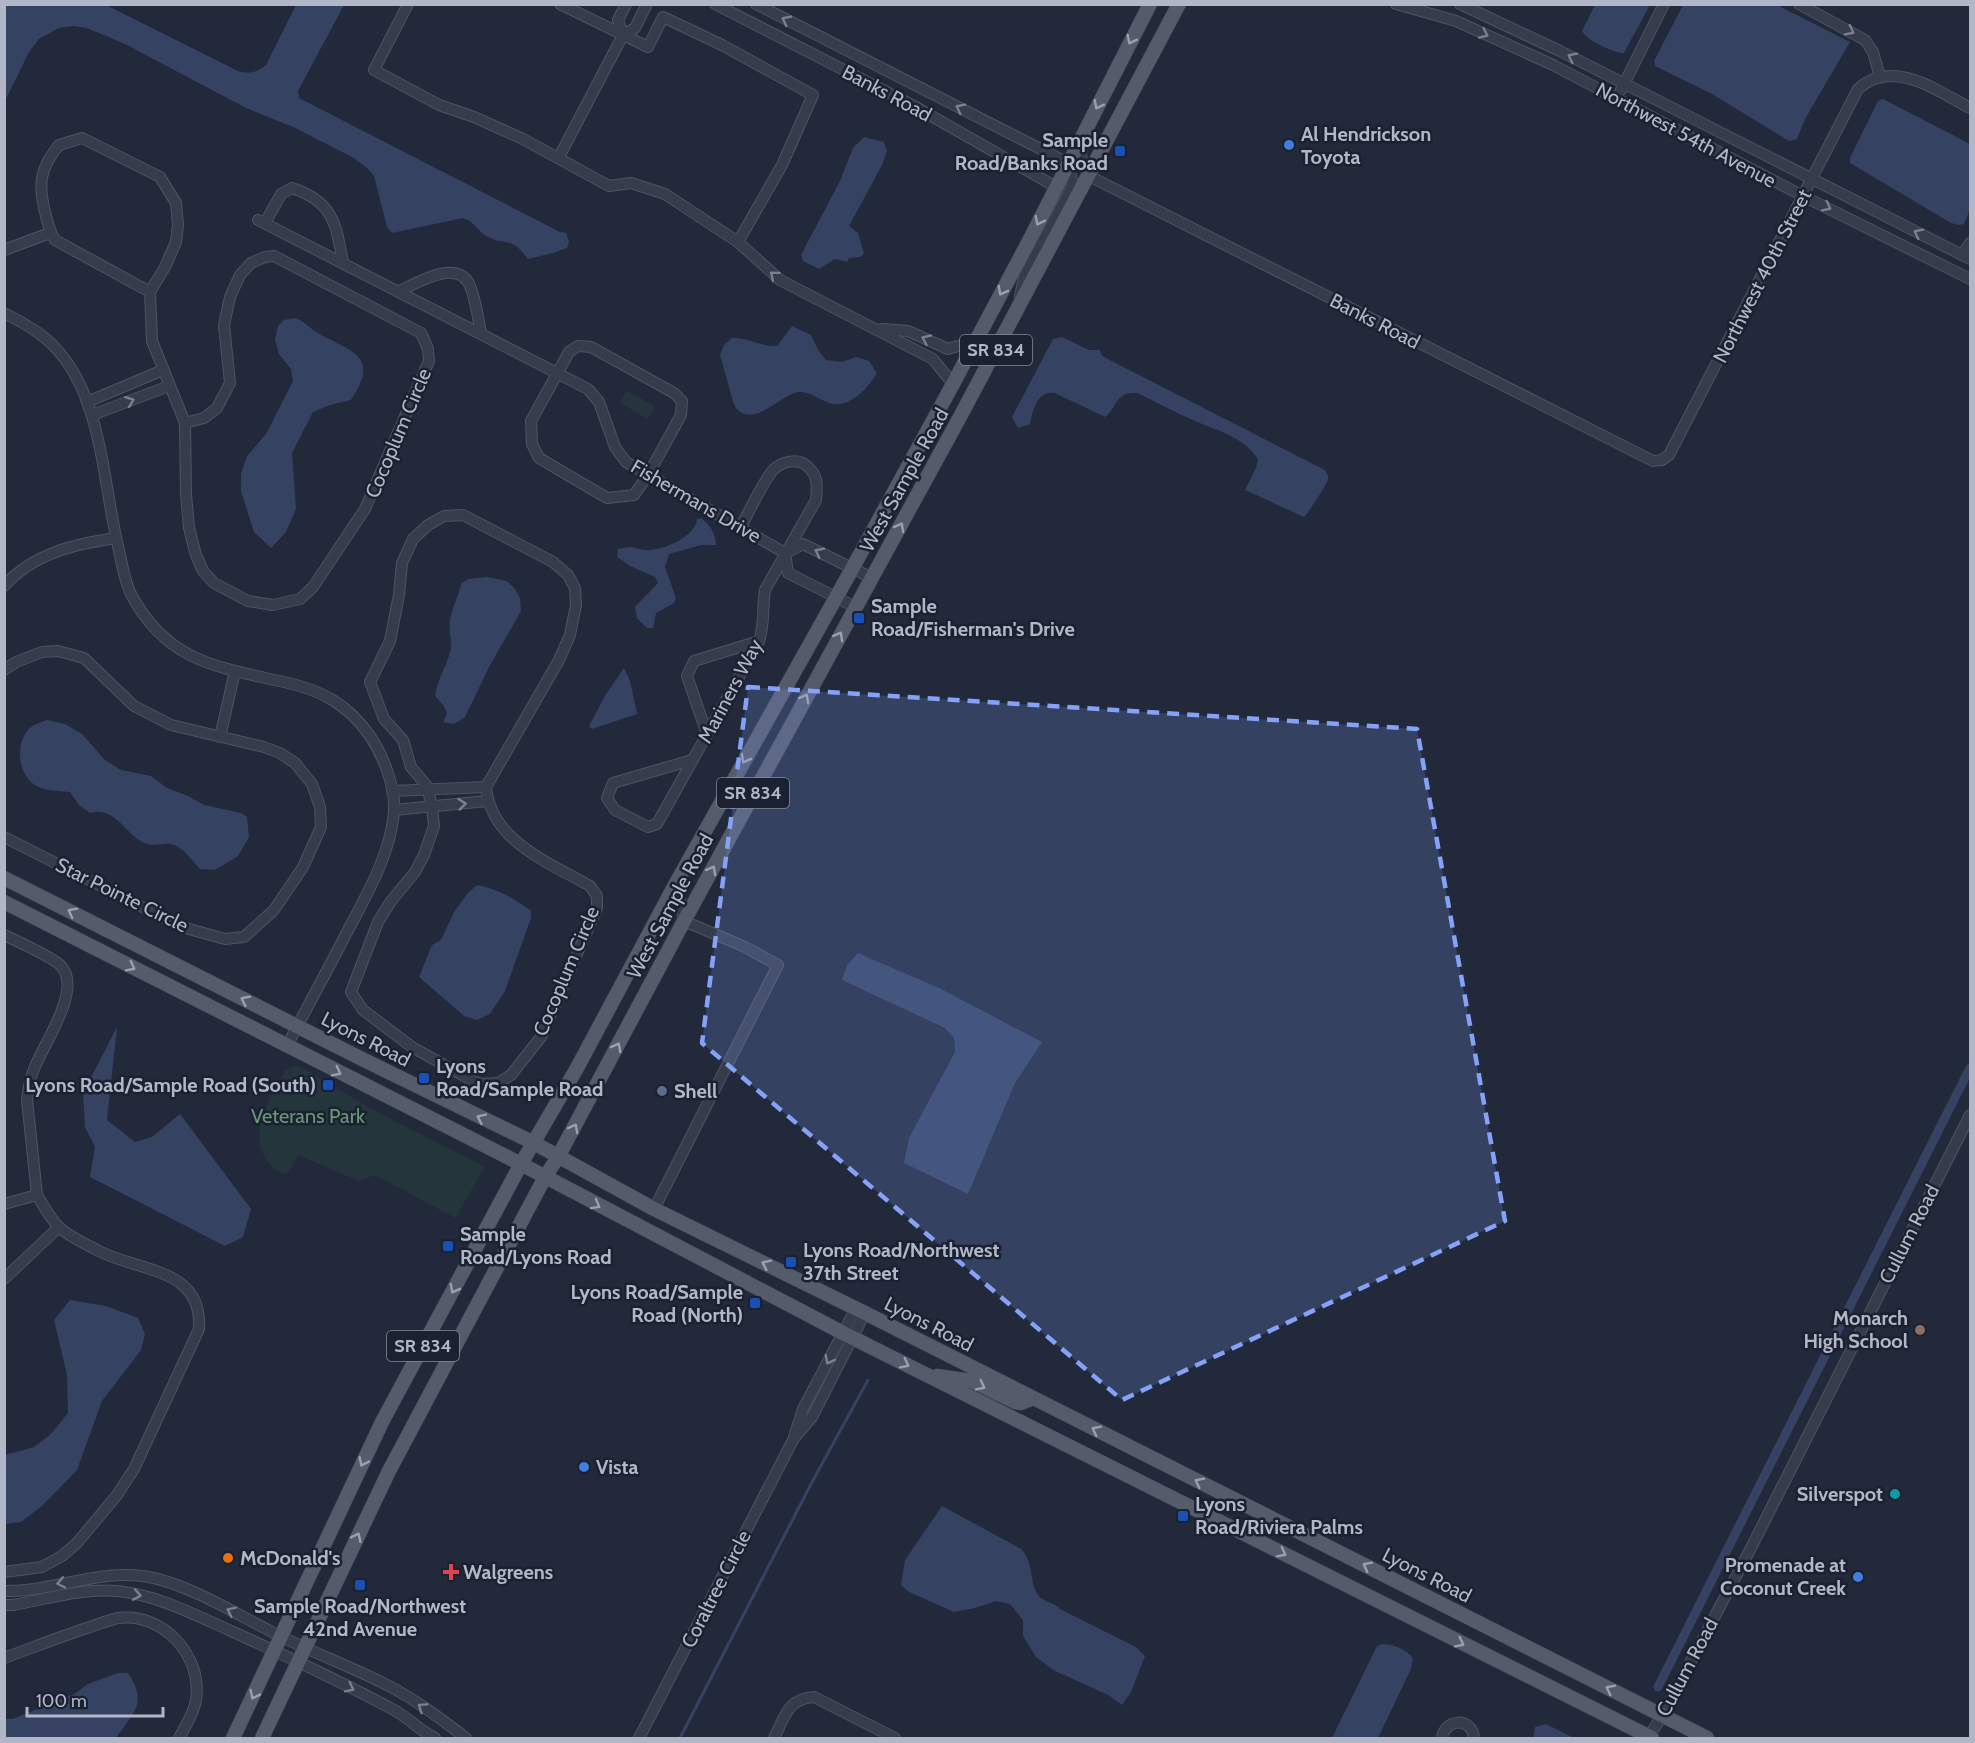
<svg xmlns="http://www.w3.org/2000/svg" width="1975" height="1743" viewBox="0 0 1975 1743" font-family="Cabin,sans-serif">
<rect width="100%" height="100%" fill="#22293b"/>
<!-- green -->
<g fill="#24363c">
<polygon points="627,391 655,406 648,419 620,403"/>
<path d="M293 1066 301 1067 370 1108 485 1167 455 1218 375 1175 359 1181 298 1155C295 1163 291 1170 284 1175 238 1147 267 1105 285 1071Z"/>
</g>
<!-- water -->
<g fill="#354262">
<path d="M5 4 106 5 236 70C247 75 256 73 266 65L296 5H344L298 91 299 98 560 232 566 233 569 242 567 248 553 253 528 259C510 235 507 247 486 236 477 230 474 221 463 218L392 233 387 227 374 176 366 167 352 157 293 127 246 108 123 43 87 28 73 26 59 28 39 39 29 52 5 101Z"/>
<path d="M1595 5H1650L1624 53C1615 54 1586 40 1582 31Z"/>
<polygon points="1683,5 1777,5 1850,42 1805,119 1797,139 1789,141 1712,94 1655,66 1654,61"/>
<polygon points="1883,99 1970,144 1970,209 1964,224 1959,225 1951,223 1850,163 1850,158 1878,101"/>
<polygon points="864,137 884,142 887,151 882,165 849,226 858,233 864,254 860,257 849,258 847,262 835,259 819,269 803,261 801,255 840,181 853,148"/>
<path d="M294 318C305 320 308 328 318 333 351 352 381 355 351 400L330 405 313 412 292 453 296 509 286 532 271 548 254 532 241 491V474L247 456 266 434 293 381 291 369 279 354 275 339 278 326 284 320Z"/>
<path d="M792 326 811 335 818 350 826 360 842 362 856 357 869 361 877 373C868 388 849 410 829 403 817 399 807 389 794 393 777 399 750 430 734 405L720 355 724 345 732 338C748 337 761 347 777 346Z"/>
<path d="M1062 337 1089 350H1100L1102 356 1325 470C1327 474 1329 475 1328 479 1328 483 1307 515 1304 517L1245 490 1256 468 1258 459C1243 436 1217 431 1193 420 1175 412 1156 402 1137 393 1114 392 1119 406 1105 417L1055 393C1037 390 1033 410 1030 424L1018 428 1012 417 1053 339Z"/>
<path d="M701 518C711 526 715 532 716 545H701L669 554 665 567 676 598 674 603 656 613 653 628H647L637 618 635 607 658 583 655 577 630 566 617 557 618 549C635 545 633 549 646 550 662 551 696 537 697 519Z"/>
<path d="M487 577 507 581 515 589 520 598 521 611 489 667 465 717 454 724 443 722 447 714 444 706 435 696C437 680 446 668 450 652 453 641 448 630 450 619 453 607 458 595 462 583L468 579Z"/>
<polygon points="624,668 630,681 637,714 592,729 589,726 606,694"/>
<path d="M47 720 65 724 82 734 105 760 121 770 151 776 167 788 188 796 204 805 241 813 247 817 249 837 238 856 215 870 200 869C192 860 183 847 171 844 163 843 154 846 147 844 127 838 116 805 90 813L79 805 70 792C61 791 49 791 41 788 18 780 13 744 30 728 35 724 42 722 47 720Z"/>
<path d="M477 885C497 889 515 898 531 911V918L505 991 490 1014 477 1020 464 1016 419 977 432 945 441 940 454 912 467 894Z"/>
<polygon points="858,953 941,989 1042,1042 1015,1083 968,1194 904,1163 909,1138 955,1052 954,1038 945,1028 842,980 847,965"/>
<polygon points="117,1027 107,1120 135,1142 152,1137 180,1114 251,1209 243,1237 225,1246 90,1177 95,1147 85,1127 83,1093"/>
<polygon points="70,1300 106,1306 138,1318 145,1334 141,1350 102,1401 77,1470 42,1506 21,1522 5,1524 5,1455 34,1447 51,1434 68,1413 67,1375 54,1320"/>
<path d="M942 1506 1021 1549C1034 1563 1029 1579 1037 1593 1042 1603 1054 1601 1060 1609L1136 1647 1145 1656 1131 1692 1122 1705 1108 1695 1053 1670 1036 1657 1023 1636V1620L1010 1604 996 1601 975 1608 954 1612 909 1592 901 1585 905 1560Z"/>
<path d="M1382 1644C1395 1645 1404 1648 1413 1658L1411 1669 1378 1738H1332L1377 1646Z"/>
<path d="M118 1673H128C148 1703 134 1712 116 1738H5V1719H13L76 1693 88 1684Z"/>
<polygon points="1546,1724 1574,1738 1533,1738 1535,1727"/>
</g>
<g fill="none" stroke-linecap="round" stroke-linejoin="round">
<!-- stream -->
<polyline stroke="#354262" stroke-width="3" points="680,1738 811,1484 868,1380"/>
<!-- canal -->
<polyline stroke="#354262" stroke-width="9" points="1658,1687 1970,1068"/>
<defs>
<g id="minor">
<polyline points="408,4 374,70 439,105 474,117 523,139 609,186 631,183 665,194 738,242 780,280 933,359 953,384"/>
<polyline points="560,4 648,47 663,17 722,45 813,95 782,165 738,242"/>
<polyline points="715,4 914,106 1056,187"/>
<polyline points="756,4 1068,163 1073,185 1024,277 1020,296"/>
<polyline points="1396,4 1456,21 1553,65 1803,196 1970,279"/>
<polyline points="1460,4 1560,51 1970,259"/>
<polyline points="1799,4 1865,40 1873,52 1880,77"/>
<polyline points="623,35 618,20 626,4"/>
<polyline points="1621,90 1664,4"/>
<path d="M1082 141 1081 157 1089 176 1653 461 1662 460 1669 455 1858 89C1893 58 1936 90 1970 108"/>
<polyline points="559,157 623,35 635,28 647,4"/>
<polyline points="258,220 588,389 599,402 615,447 626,462 785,553"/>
<path d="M265 223 281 194 292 188C334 202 336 224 343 263"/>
<polyline points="4,250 50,233"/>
<polyline points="1962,255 1970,243"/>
<path d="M399 291C417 283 454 260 468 282 475 293 478 319 481 333"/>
<path d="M150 292 55 240C49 231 48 223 45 212 38 184 40 168 59 145L82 138 160 177 176 203 178 225 176 242 165 267 150 292 152 341 185 423 186 494 189 528 196 555 203 571 214 583 248 601 273 605 300 599 313 587 365 509 429 361 428 349 421 333 274 256 265 257 251 263 240 275 230 297 224 325 230 383 217 408 204 418 185 423"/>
<path d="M4 313C18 320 33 328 45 338 102 385 102 479 118 546 122 562 124 582 132 596 168 662 217 667 284 682 321 690 348 704 370 736 383 755 396 788 394 812 390 857 365 897 345 936 326 973 306 1009 287 1046"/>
<polyline points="882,329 908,331 948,349 975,341"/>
<polygon points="578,346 591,347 674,393 682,401 681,415 648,475 634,495 607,498 539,458 532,444 531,421 569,352"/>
<polyline points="87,402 163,370"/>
<polyline points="92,415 169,386"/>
<path d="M463 515 553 562 568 575 575 588 576 605 570 635 559 660 486 787C491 841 548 862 590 886L597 896V908L541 1037 511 1075 498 1083 482 1084 473 1081 412 1047 363 1010 351 992 378 922 391 901 415 872 424 855 434 826 432 807 427 786 411 767 403 740 384 719 370 682 390 641 399 595 402 563 413 539 428 525 444 516Z"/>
<polyline points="785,553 788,573 855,607"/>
<polyline points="786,553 803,544 872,578"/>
<path d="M4 586C34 553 75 544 116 538"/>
<polyline points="4,670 16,662 42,652 58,651 84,658 134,706 171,725 264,747 280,753 295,763 312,784 320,807 321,827 303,867 274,910 244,937 225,939 182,927 4,837"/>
<polyline points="707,734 687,676 694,661 759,641"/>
<polyline points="220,737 235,671"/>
<path d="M692 760 613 783 607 798 615 810 648 827 657 824 759 641C765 624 762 608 765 590L816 500C817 486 819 476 807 466 798 458 782 461 773 470 763 482 749 512 740 528"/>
<polyline points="392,791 486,787"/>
<polyline points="394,810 487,801"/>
<path d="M4 935C17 941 54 958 61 966 83 989 43 1045 34 1069 30 1079 28 1089 27 1100L37 1195"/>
<path d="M4 1204 37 1195C43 1205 49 1217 58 1226 66 1235 89 1246 101 1252 141 1272 203 1268 199 1329L134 1469 117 1495 77 1543 62 1556 42 1567 4 1572"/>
<polyline points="654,1209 778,965 745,947 684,921 676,883"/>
<polyline points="4,1279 59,1227"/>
<polyline points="795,1437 812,1417 865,1313"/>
<path d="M4 1591C53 1592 100 1568 149 1577 188 1584 238 1615 274 1633 311 1652 350 1666 387 1685 415 1699 441 1719 466 1738"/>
<path d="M4 1605H13C47 1599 82 1588 117 1591 157 1595 193 1614 229 1630 284 1655 340 1681 394 1710 409 1718 420 1731 435 1738"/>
<path d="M4 1658C32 1648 59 1637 87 1628 97 1625 108 1620 118 1618 163 1612 203 1656 196 1700 194 1713 185 1727 179 1738"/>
<polyline points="639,1738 793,1440 803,1409 856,1308"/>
<path d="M774 1738C785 1717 787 1699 814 1697L895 1738"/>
<path d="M1442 1738C1445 1718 1472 1717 1474 1738"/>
<polyline points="1648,1738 1662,1716 1752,1546 1970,1115"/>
</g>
<g id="major">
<polyline points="4,878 362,1059 534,1143 654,1209 865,1313 1707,1738"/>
<polyline points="4,902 521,1164 843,1333 1652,1738"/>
<polyline points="937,1376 972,1381 1015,1402 1021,1403 1033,1398"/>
<polyline points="233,1738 382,1422 521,1164 577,1068 676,883 852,569 953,384 1029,241 1150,4"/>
<polyline points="262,1738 389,1471 545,1177 558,1157 684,921 961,415 1179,4"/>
</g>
</defs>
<!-- minor casing -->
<use href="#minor" stroke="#4e5463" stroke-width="12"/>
<!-- major casing -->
<use href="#major" stroke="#3f4554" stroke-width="15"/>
<!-- minor -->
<use href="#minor" stroke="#363c4b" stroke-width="10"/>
<!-- major -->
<use href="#major" stroke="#545b6b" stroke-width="14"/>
</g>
<!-- one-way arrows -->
<defs><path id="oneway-chevron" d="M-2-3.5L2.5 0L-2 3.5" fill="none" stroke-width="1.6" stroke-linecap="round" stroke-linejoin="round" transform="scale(1.5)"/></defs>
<g stroke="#7a808f">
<use href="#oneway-chevron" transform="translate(786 20) rotate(-153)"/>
<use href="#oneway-chevron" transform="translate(1850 31) rotate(27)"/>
<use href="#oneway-chevron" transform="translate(1484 34) rotate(24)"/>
<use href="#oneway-chevron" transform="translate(1572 57) rotate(-153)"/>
<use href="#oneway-chevron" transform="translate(960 108) rotate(-153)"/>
<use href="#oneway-chevron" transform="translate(1827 207) rotate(27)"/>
<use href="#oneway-chevron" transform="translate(1918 233) rotate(-153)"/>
<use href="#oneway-chevron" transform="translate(774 275) rotate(-140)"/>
<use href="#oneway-chevron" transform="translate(926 339) rotate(-155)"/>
<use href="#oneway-chevron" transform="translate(130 401) rotate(-21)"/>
<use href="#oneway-chevron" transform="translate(819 552) rotate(-153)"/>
<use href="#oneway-chevron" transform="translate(462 804) rotate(-6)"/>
<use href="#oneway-chevron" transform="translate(829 1360) rotate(118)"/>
<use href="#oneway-chevron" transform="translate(61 1583) rotate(168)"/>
<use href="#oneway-chevron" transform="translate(137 1595) rotate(10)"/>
<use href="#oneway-chevron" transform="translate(231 1611) rotate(-154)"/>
<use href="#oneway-chevron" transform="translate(350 1688) rotate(26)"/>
<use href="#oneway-chevron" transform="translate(422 1707) rotate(-146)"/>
</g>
<g stroke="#9aa0b0">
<use href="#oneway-chevron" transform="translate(1131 40) rotate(117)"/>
<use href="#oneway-chevron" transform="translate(1098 105) rotate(117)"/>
<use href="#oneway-chevron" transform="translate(1039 221) rotate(117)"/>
<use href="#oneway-chevron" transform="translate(1002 291) rotate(118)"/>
<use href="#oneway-chevron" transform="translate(900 527) rotate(-61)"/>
<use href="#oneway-chevron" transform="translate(839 636) rotate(-61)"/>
<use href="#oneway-chevron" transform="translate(805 698) rotate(-61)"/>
<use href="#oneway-chevron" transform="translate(745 759) rotate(119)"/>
<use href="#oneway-chevron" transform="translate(712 870) rotate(-61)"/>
<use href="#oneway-chevron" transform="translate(72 912) rotate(-153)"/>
<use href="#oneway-chevron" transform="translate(131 967) rotate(27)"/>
<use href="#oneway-chevron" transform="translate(245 1000) rotate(-153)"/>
<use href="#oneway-chevron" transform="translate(617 1047) rotate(-62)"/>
<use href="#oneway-chevron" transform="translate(337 1072) rotate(27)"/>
<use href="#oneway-chevron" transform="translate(481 1118) rotate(-154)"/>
<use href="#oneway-chevron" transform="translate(574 1128) rotate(-62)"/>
<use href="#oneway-chevron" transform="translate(596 1205) rotate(29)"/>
<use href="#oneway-chevron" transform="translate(766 1264) rotate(-154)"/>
<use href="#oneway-chevron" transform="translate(454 1289) rotate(118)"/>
<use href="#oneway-chevron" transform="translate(905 1364) rotate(27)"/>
<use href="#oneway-chevron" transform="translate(981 1386) rotate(27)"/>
<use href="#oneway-chevron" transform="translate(1096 1430) rotate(-153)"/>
<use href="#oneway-chevron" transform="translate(363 1462) rotate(115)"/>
<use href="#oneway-chevron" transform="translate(1199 1482) rotate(-153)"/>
<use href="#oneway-chevron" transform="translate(357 1537) rotate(-64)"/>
<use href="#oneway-chevron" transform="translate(1282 1553) rotate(27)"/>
<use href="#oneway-chevron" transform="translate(1367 1566) rotate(-153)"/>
<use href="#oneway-chevron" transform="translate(1460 1643) rotate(27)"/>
<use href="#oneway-chevron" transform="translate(1610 1689) rotate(-153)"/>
<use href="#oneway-chevron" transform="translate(254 1695) rotate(116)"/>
</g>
<!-- marked area -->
<path fill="#84a3f8" fill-opacity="0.2" stroke="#84a3f8" stroke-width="4.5" stroke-dasharray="12 8" stroke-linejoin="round" d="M748 687 1417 729 1505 1221 1122 1400 702 1043Z"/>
<!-- markers -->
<g fill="#3f7fe0" stroke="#1b2130" stroke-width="2">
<circle cx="1289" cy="145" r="6"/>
<circle cx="584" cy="1467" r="6"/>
<circle cx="1858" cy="1577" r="6"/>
</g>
<g fill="#1a4fb4" stroke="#1b2130" stroke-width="2">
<rect x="1114" y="145" width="12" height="12" rx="3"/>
<rect x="853" y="612" width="12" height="12" rx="3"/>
<rect x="418" y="1072" width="12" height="12" rx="3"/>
<rect x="322" y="1079" width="12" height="12" rx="3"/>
<rect x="442" y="1240" width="12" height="12" rx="3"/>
<rect x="785" y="1256" width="12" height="12" rx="3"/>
<rect x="749" y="1297" width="12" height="12" rx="3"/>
<rect x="1177" y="1510" width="12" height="12" rx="3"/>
<rect x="354" y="1579" width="12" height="12" rx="3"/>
</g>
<circle fill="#5c6f8a" stroke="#1b2130" stroke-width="2" cx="662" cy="1091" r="6"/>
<circle fill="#8d6e63" stroke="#1b2130" stroke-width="2" cx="1920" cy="1330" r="6"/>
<circle fill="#0f9aa8" stroke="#1b2130" stroke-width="2" cx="1895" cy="1494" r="6"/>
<circle fill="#e8710a" stroke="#1b2130" stroke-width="2" cx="228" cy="1558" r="6"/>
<path fill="#e0444e" stroke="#1b2130" stroke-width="2" d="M448 1563h6v6h6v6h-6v6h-6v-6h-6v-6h6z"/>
<g text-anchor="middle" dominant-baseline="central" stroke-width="5" stroke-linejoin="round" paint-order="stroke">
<!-- shield labels -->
<g fill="#1b2130" stroke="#848a9a" stroke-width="1.5">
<rect x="960" y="335" width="72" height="30" rx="4.5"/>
<rect x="717" y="778" width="72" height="30" rx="4.5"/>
<rect x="387" y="1331" width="72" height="30" rx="4.5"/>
</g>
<g font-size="18" font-weight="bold" fill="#b1b7c7">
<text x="996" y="350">SR 834</text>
<text x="753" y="793">SR 834</text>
<text x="423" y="1346">SR 834</text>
</g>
<!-- street labels -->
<g font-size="20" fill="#b1b7c7" stroke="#1b2130">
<text transform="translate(887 93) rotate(28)">Banks Road</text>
<text transform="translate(1686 135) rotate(28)">Northwest 54th Avenue</text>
<text transform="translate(1762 276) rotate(-63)">Northwest 40th Street</text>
<text transform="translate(1375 321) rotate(27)">Banks Road</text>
<text transform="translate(398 433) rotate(-67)">Cocoplum Circle</text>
<text transform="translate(904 480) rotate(-61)">West Sample Road</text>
<text transform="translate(696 501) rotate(30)">Fishermans Drive</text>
<text transform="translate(730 691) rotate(-62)">Mariners Way</text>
<text transform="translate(122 895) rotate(26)">Star Pointe Circle</text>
<text transform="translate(670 906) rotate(-62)">West Sample Road</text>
<text transform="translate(566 971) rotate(-67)">Cocoplum Circle</text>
<text transform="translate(366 1039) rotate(27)">Lyons Road</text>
<text transform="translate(1909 1234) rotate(-63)">Cullum Road</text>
<text transform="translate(929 1324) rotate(27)">Lyons Road</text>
<text transform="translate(1427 1575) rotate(27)">Lyons Road</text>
<text transform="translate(716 1589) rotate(-63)">Coraltree Circle</text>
<text transform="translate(1687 1667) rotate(-62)">Cullum Road</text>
</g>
<!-- poi labels -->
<g font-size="20" font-weight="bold" fill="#b1b7c7" stroke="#1b2130" text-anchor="start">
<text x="1301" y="134">Al Hendrickson<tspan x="1301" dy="23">Toyota</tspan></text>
<text x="1108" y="140" text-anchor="end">Sample<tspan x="1108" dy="23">Road/Banks Road</tspan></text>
<text x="871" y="606">Sample<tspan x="871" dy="23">Road/Fisherman's Drive</tspan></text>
<text x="436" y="1066">Lyons<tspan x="436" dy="23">Road/Sample Road</tspan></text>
<text x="316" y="1085" text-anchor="end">Lyons Road/Sample Road (South)</text>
<text x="674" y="1091">Shell</text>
<text x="460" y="1234">Sample<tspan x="460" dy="23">Road/Lyons Road</tspan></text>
<text x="803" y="1250">Lyons Road/Northwest<tspan x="803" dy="23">37th Street</tspan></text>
<text x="743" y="1292" text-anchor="end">Lyons Road/Sample<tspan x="743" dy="23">Road (North)</tspan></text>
<text x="1908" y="1318" text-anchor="end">Monarch<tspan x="1908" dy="23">High School</tspan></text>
<text x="596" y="1467">Vista</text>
<text x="1883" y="1494" text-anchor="end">Silverspot</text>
<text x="1195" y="1504">Lyons<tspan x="1195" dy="23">Road/Riviera Palms</tspan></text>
<text x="240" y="1558">McDonald's</text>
<text x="1846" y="1565" text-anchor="end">Promenade at<tspan x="1846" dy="23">Coconut Creek</tspan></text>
<text x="463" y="1572">Walgreens</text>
<text x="360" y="1606" text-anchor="middle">Sample Road/Northwest<tspan x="360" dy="23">42nd Avenue</tspan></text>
</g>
<!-- park labels -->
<g font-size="20" fill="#689879" stroke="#1b2130">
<text x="308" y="1116">Veterans Park</text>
</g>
</g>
<!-- border -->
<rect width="1975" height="1743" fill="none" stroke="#b1b7c7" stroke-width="12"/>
<!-- scale -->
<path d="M27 1707v9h136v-9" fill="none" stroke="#b1b7c7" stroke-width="3"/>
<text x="36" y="1707" font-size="18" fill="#b1b7c7" stroke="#1b2130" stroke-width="4.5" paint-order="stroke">100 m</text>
</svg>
